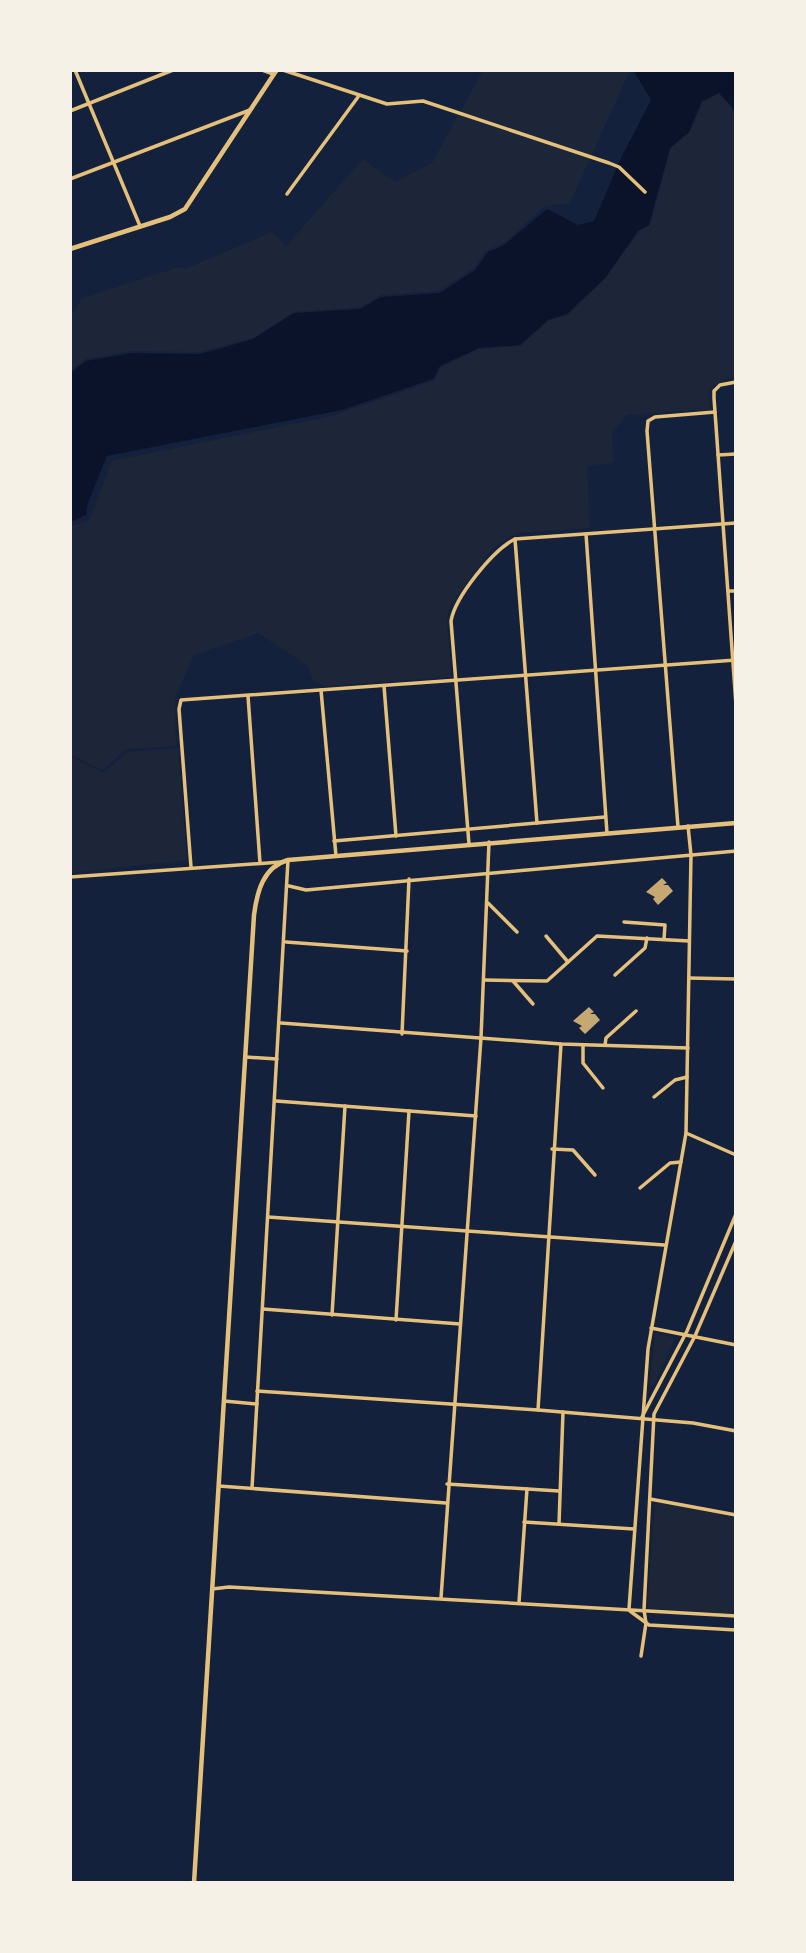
<svg xmlns="http://www.w3.org/2000/svg" width="806" height="1953" viewBox="0 0 806 1953" font-family="'PT Sans Narrow',sans-serif">
<rect width="100%" height="100%" fill="#14213d"/>
<!-- green -->
<g fill="#1d2539">
<polygon points="483,70 629,72 570,203 545,206 504,243 485,251 474,268 438,291 381,295 360,307 294,312 253,338 200,352 132,351 86,359 70,371 70,313 77,310 80,299 179,267 185,269 272,232 286,246 363,159 395,182 432,163"/>
<polygon points="719,93 732,109 736,120 736,378 724,379 709,390 710,409 627,415 612,432 614,463 587,466 590,528 517,533 493,548 449,607 447,622 451,677 326,686 313,681 308,666 258,633 194,655 175,698 176,746 127,749 102,770 70,754 70,526 89,521 112,461 332,416 434,381 442,367 479,349 521,346 548,321 568,315 606,278 639,231 650,225 671,148 689,133 703,102"/>
<polygon points="178,748 187,860 70,873 70,756 103,773 128,752"/>
<polygon points="655,1333 675,1338 653,1386 650,1385"/>
<polygon points="655,1501 736,1518 736,1614 647,1608"/>
</g>
<!-- water -->
<polygon fill="#0b132b" points="633,70 736,70 736,118 733,108 719,93 702,101 689,132 670,148 649,225 638,231 605,278 567,314 548,320 520,345 479,348 440,366 433,379 342,410 107,456 88,503 86,515 70,522 70,373 86,361 132,353 200,354 253,339 294,313 360,309 381,297 440,293 475,270 488,252 504,245 547,209 578,225 594,221 621,158 651,100"/>
<!-- building -->
<g fill="#c6a872">
<polygon points="662,878 667,883 663,885 668,885 673,891 658,905 653,899 655,897 646,892"/>
<polygon points="589,1007 594,1012 590,1014 595,1014 600,1020 585,1034 579,1028 582,1026 573,1021"/>
</g>
<g fill="none" stroke-linecap="round" stroke-linejoin="round">
<!-- minor -->
<g stroke="#e5c07b" stroke-width="3.5">
<polyline points="75,70 140,226"/>
<polyline points="283,70 387,104 423,101 609,163 619,167 645,192"/>
<polyline points="70,111 173,70"/>
<polyline points="70,179 250,110"/>
<polyline points="287,194 358,97"/>
<polyline points="736,382 720,385 714,391 714,398 736,705"/>
<polyline points="718,455 736,454"/>
<polyline points="586,534 607,833"/>
<polyline points="515,539 537,823"/>
<polyline points="728,591 736,591"/>
<polyline points="384,686 396,836"/>
<polyline points="321,690 336,856"/>
<polyline points="248,696 260,863"/>
<polyline points="678,827 647,431 648,421 655,417 715,412"/>
<polyline points="334,841 605,817"/>
<path d="M469 844 451 621C455 597 493 550 515 539L736 523"/>
<polyline points="191,867 179,709 181,700 736,660"/>
<polyline points="70,877 281,862"/>
<polyline points="289,886 306,890 736,851"/>
<polyline points="488,903 517,932"/>
<polyline points="624,922 665,925 664,939"/>
<polyline points="546,936 568,962"/>
<polyline points="286,942 407,951"/>
<polyline points="615,975 645,948 647,938"/>
<polyline points="689,978 736,979"/>
<polyline points="484,980 547,981 597,936 689,941"/>
<polyline points="513,981 533,1004"/>
<polyline points="281,1023 561,1044 688,1048"/>
<polyline points="402,1034 409,879"/>
<polyline points="583,1045 583,1063 603,1088"/>
<polyline points="605,1045 606,1038 636,1011"/>
<polyline points="246,1057 277,1059"/>
<polyline points="654,1097 675,1080 687,1077"/>
<polyline points="276,1101 476,1116"/>
<polyline points="686,1133 736,1155"/>
<polyline points="552,1149 573,1150 595,1175"/>
<polyline points="640,1188 670,1163 681,1162"/>
<polyline points="268,1217 664,1245"/>
<polyline points="263,1309 460,1324"/>
<polyline points="332,1315 345,1106"/>
<polyline points="396,1320 409,1111"/>
<polyline points="651,1328 736,1345"/>
<polyline points="257,1391 538,1410 693,1423 736,1431"/>
<polyline points="224,1401 257,1404"/>
<polyline points="538,1410 561,1044"/>
<polyline points="642,1417 687,1331 736,1214"/>
<polyline points="447,1484 559,1491"/>
<polyline points="219,1486 446,1503"/>
<polyline points="252,1488 288,860"/>
<polyline points="650,1499 736,1515"/>
<polyline points="524,1522 634,1529"/>
<polyline points="559,1524 563,1412"/>
<polyline points="212,1589 229,1587 736,1616"/>
<polyline points="441,1598 481,1038 489,842"/>
<polyline points="519,1602 527,1489"/>
<polyline points="629,1609 648,1349 686,1133 691,855 688,826"/>
<polyline points="630,1611 649,1625 736,1630"/>
<polyline points="641,1656 646,1623 644,1610 654,1414 695,1336 736,1241"/>
</g>
<!-- tertiary -->
<g stroke="#e5c07b" stroke-width="4.5">
<polyline points="70,249 170,217 185,209 274,74"/>
<path d="M194 1883 254 915C257 892 263 867 288 860L736 823"/>
</g>
<!-- secondary -->
<polyline stroke="#e5c07b" stroke-width="4.5" points="263,70 274,74 277,70"/>
</g>
<!-- border -->
<rect width="806" height="1953" fill="none" stroke="#f6f1e7" stroke-width="144"/>
</svg>
